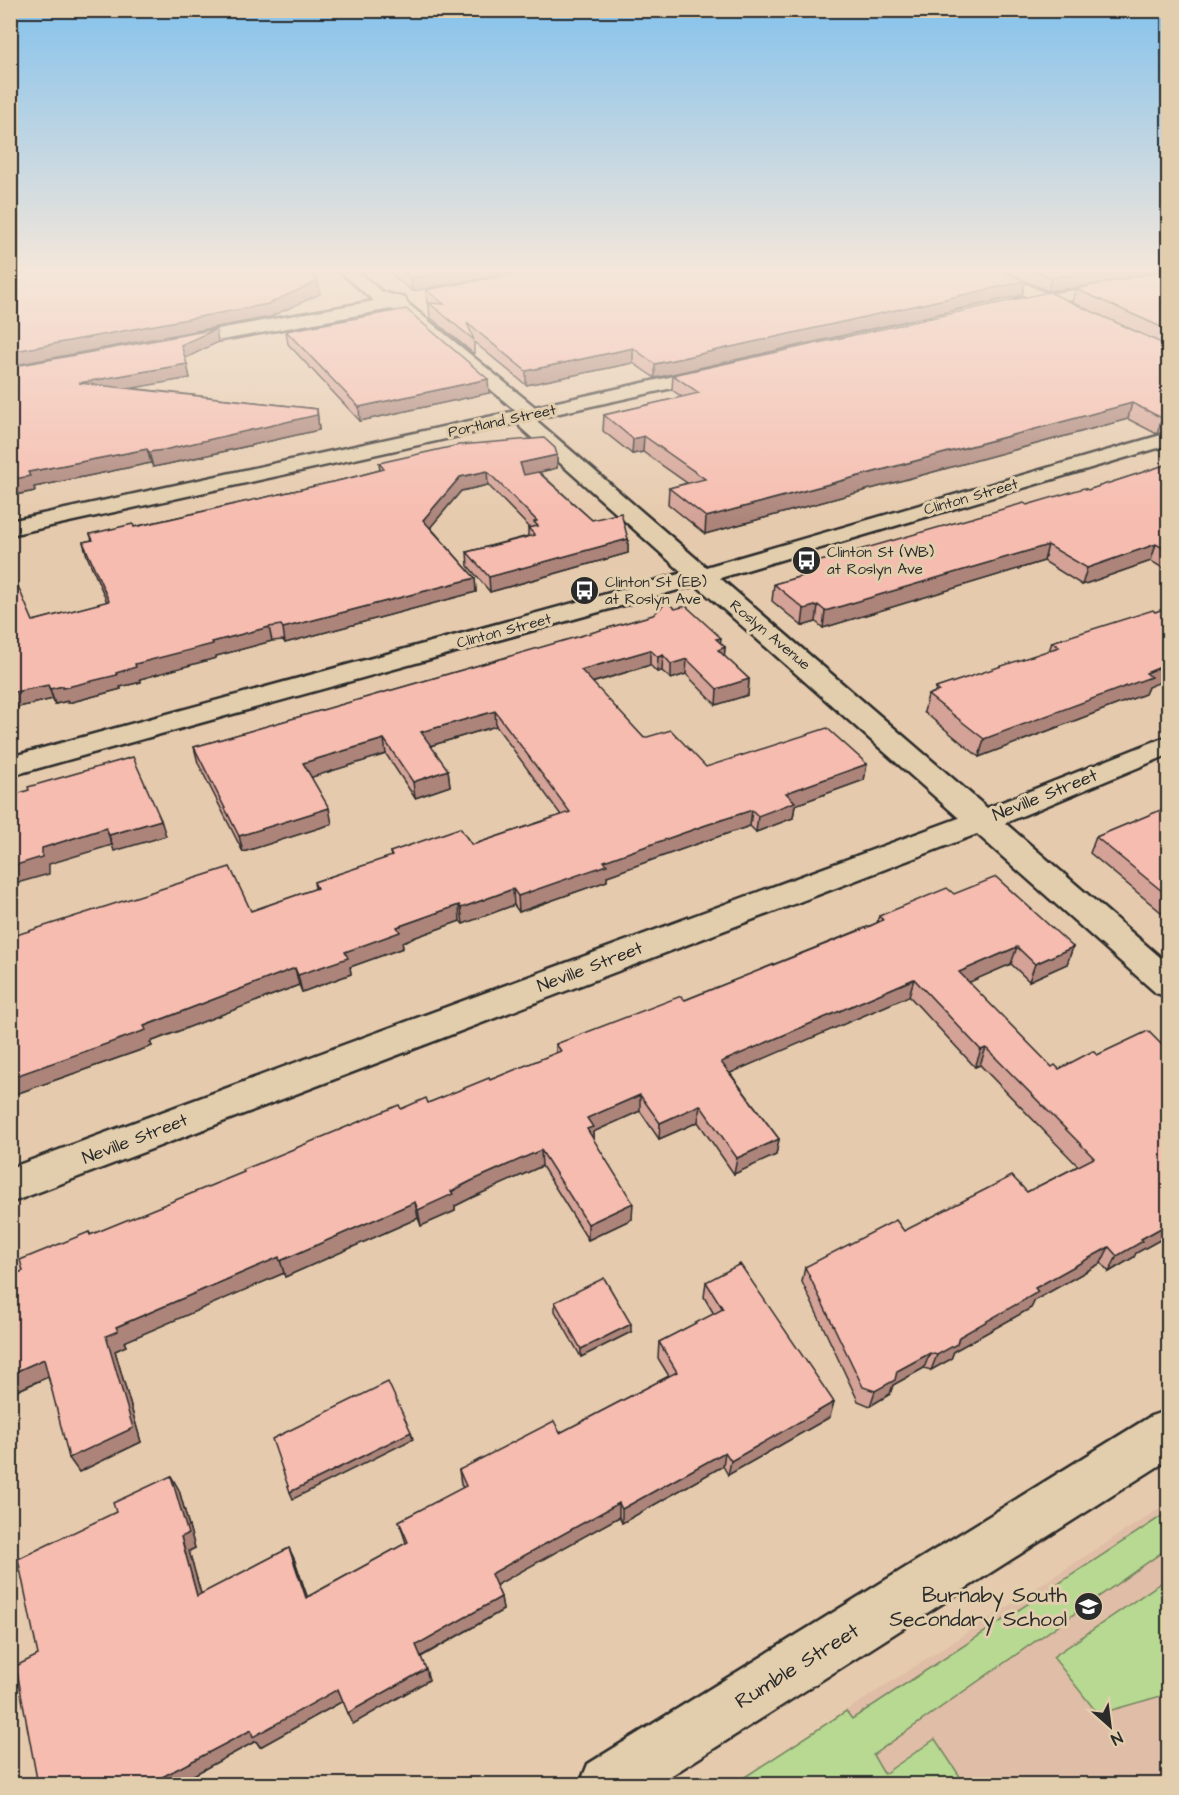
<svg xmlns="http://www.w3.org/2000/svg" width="1179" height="1795" viewBox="0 0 1179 1795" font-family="'Architects Daughter',sans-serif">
<rect width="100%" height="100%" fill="#e6caad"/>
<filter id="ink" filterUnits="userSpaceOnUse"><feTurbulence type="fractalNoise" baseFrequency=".0167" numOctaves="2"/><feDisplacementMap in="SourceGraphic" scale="12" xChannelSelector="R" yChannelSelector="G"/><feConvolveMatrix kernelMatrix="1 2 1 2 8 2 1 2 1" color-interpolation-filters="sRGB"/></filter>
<g filter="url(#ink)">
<!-- built -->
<polygon fill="#dfbda6" points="1168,1503 1168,1784 891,1784 846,1711"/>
<!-- green -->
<g fill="#b7d992" stroke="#71825e" stroke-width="1.5">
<polygon points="1168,1512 1168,1548 873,1755 884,1774 935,1739 965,1784 734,1784 846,1711 852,1719"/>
<polygon points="1168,1578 1168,1694 1098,1714 1053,1657"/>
</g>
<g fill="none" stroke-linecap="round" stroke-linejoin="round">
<defs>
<g id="street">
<polygon points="337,269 355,269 382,292 405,298 407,303 535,407 715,367 722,369 725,373 722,377 537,418 538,422 706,567 1168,433 1168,445 720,578 987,808 1168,736 1168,755 1005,823 1168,964 1168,997 1156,993 977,834 10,1203 10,1168 959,818 696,585 10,776 10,757 683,573 521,428 518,423 10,535 10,521 516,411 401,313 391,309 173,349 164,343 173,337 374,301"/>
<polygon points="1168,270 1168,280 1094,297 1017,309 1008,304 1017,299 1094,287"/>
</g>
<g id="secondary">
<polygon points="971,269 993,269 1083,310 1086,314 1083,318 1071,318"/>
<polygon points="1168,1410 1168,1460 658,1784 580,1784 588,1764 1151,1416"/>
</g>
</defs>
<!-- street casing -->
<use href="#street" stroke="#2b2b2b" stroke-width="5"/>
<!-- secondary casing -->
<use href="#secondary" stroke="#2b2b2b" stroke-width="5"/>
<!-- street -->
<use href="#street" fill="#e2ceac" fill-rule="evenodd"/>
<!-- secondary -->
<use href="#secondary" fill="#e2ceac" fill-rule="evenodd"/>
</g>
<!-- wall -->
<g fill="#d4a296" stroke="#2b2b2b" stroke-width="1.5">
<polygon points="385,269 533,269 412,291"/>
<polygon points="999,269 1165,269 1048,291"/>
<polygon points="1168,270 1168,431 1157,434 1128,419 705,534 668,504 669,488 687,483 643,452 632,454 603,431 604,415 682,397 672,390 673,375 1072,302 1076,289"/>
<polygon points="1025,281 1022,295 655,378 633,363 526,385 474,342 474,354 430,317 429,306 427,303 426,290"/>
<polygon points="286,331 489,393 360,421 288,344"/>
<polygon points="218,342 185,358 190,378 130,388 317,409 319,430 168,464 153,467 151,463 34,487 35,491 10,496 10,367"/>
<polygon points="557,455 557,468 539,472 592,520 628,539 628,553 490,592 468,566 467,552 528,536 528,528 530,528 488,485 461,491 430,527 475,578 476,592 285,643 283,640 272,641 216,656 216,658 140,679 141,682 120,687 121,689 68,703 68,701 55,704 53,699 10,709 33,621 107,602 87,556 83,542 92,540 90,534 134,527 346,479 380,470 379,463"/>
<polygon points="1168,464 1168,571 1151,561 1082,585 1044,561 823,628 816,622 802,626 772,601 774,584 802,576 803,566 1027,505 1088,490"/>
<polygon points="675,609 725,647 724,656 749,679 748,695 716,705 686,674 671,679 662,671 657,672 650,665 592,683 644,738 706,767 867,764 864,780 795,805 793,818 756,832 750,826 705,841 607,876 607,881 519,912 514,905 463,924 460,921 402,942 403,948 350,967 351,974 302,992 299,985 150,1042 152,1046 10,1096 251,911 315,889 314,882 391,857 390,852 472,845 561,815 496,726 430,746 448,770 450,786 415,798 386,754 311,777 332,824 243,852 198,763 194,747"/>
<polygon points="1155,612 1148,687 1145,694 979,757 924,712 928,695 935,692 936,688 1049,651 1052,642"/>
<polygon points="1168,807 1168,918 1090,853 1096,837"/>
<polygon points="954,894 1073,947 1067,964 1029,981 1011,964 969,982 1168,1224 1168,1233 1167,1236 1136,1253 1134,1257 1109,1272 1101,1263 1035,1300 1031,1308 954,1351 951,1359 931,1370 924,1368 893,1385 890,1394 870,1406 858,1401 802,1282 805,1267 904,1231 1027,1192 1078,1166 980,1065 975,1067 909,996 730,1073 779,1139 776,1155 734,1174 698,1122 659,1139 640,1111 593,1132 593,1139 632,1219 588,1240 542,1166 473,1197 455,1206 455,1211 421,1226 418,1218 285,1277 284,1273 124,1342 126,1346 115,1351 141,1442 79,1472 48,1377 10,1394 10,1276 23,1271 89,1232 91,1235 401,1109 428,1103 490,1080 556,1053 556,1044 685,1000 877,923 879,916"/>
<polygon points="706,1282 830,1417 728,1475 723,1466 622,1523 619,1517 496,1585 501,1597 503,1610 421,1657 429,1680 353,1724 343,1701 260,1747 256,1741 175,1785 38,1785 38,1655 116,1512 171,1476 179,1490 195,1548 189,1551 201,1594 289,1548 295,1561 307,1597 406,1543 399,1521 463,1488 461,1484 459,1470 560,1433 669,1376 658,1358 659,1342 714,1314 704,1297"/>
<polygon points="555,1302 631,1332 581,1357 555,1311"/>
</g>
<!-- shaded-wall -->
<g fill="#ac847a" stroke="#2b2b2b" stroke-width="1.5">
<polygon points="459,269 533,269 412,291 411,278"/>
<polygon points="1107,269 1165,269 1094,285 1048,291 1051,278"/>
<polygon points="318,281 320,294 270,317 10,366 10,352"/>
<polygon points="1025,281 1022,295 655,378 655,364"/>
<polygon points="216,329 218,342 184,359 181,345"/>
<polygon points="633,348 633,363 526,385 526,371"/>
<polygon points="187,364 190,378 83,397 79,383"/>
<polygon points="488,379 489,393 360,421 359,407"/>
<polygon points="1132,403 1128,419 705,534 706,517"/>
<polygon points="317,409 319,430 168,464 153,467 149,452"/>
<polygon points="1168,417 1168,431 1157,434 1162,418"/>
<polygon points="644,436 643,452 632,454 633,439"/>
<polygon points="147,449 151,463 34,487 35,491 10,496 10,480 28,472"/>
<polygon points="557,455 557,468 520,477 520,463"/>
<polygon points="487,471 488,485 461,491 425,534 423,520 460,477"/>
<polygon points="628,539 628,553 490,592 489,577"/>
<polygon points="1156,544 1151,561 1082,585 1087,568"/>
<polygon points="1048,545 1044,561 823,628 825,611"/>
<polygon points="475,578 476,592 285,643 283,628"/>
<polygon points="818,605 816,622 802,626 804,609"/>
<polygon points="269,627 272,641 216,656 216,658 140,679 141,682 120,687 121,689 68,703 68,701 55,704 50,689 116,673 135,664 212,642"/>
<polygon points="721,638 720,649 725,647 724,663 717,654 716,639"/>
<polygon points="650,650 650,665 581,686 581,670"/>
<polygon points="663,655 662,671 657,672 658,657"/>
<polygon points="687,659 686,674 671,679 671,664"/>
<polygon points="1168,664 1168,679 1148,687 1145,694 979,757 984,739"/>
<polygon points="749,679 748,695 716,705 717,689"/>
<polygon points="48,685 53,699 10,709 10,693"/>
<polygon points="495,711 496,726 423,748 421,732"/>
<polygon points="384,739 386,754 306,779 303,763"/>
<polygon points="867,764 864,780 795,805 793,818 756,832 758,816 786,793"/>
<polygon points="448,770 450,786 415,798 413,782"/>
<polygon points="329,808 332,824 243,852 239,836"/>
<polygon points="752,810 750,826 705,841 607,876 607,881 519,912 518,896 604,861 706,825"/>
<polygon points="161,820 166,836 114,851 109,835"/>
<polygon points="106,828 112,845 49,864 49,874 10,885 10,867 42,848"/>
<polygon points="513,889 514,905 463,924 461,908"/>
<polygon points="459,905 460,921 402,942 403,948 350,967 351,974 302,992 298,975 345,952 397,927"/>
<polygon points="1017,947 1011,964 954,989 959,972"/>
<polygon points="1073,947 1067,964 1029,981 1035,964"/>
<polygon points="295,968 299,985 150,1042 152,1046 10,1096 10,1078"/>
<polygon points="914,979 909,996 719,1078 721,1062"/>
<polygon points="986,1048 980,1065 975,1067 981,1050"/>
<polygon points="640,1095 640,1111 593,1132 593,1143 587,1146 587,1118"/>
<polygon points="700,1105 698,1122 659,1139 660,1123"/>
<polygon points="779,1139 776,1155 734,1174 737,1158"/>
<polygon points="541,1150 542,1166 473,1197 455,1206 455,1211 421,1226 418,1210 471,1181"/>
<polygon points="415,1202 418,1218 285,1277 280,1261"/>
<polygon points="633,1203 632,1219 588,1240 588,1224"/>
<polygon points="1168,1224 1168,1233 1167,1236 1136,1253 1134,1257 1109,1272 1117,1256 1141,1239"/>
<polygon points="1109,1247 1101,1263 1035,1300 1031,1308 954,1351 951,1359 931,1370 937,1355 959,1337 1035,1288"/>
<polygon points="279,1257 284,1273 124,1342 126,1346 115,1351 141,1442 79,1472 69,1458 106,1336 116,1327"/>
<polygon points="631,1324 631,1332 581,1357 581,1349"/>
<polygon points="930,1353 924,1368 893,1385 890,1394 870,1406 875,1391 897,1371"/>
<polygon points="44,1359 53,1374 10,1394 10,1374"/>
<polygon points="834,1402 830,1417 728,1475 731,1461"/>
<polygon points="411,1432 413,1439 293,1499 290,1492"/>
<polygon points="725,1452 723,1466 622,1523 622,1509"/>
<polygon points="171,1476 179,1490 195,1548 189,1551 205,1608 197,1596 181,1537"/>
<polygon points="619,1503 619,1517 493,1587 491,1574"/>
<polygon points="289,1548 295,1561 312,1610 306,1598"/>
<polygon points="501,1597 503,1610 420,1657 416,1645"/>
<polygon points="426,1669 429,1680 353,1724 348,1713"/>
<polygon points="338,1689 343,1701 260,1747 256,1741 175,1785 147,1785 251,1730"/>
</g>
<!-- building -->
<g fill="#f6bcaf" stroke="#2b2b2b" stroke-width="1.5">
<polygon points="10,269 305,269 318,281 268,304 10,352"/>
<polygon points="400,269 459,269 411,278"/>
<polygon points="540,269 998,269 1025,281 655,364 633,348 526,371 467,323 474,340 429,303 444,304 426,290"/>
<polygon points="1032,269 1107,269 1051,278"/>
<polygon points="1168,270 1168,330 1076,289"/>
<polygon points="1049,292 1168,346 1168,417 1162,418 1132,403 706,517 669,488 705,479 644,436 633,439 604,415 699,393 673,375"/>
<polygon points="406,309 488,379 359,407 286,331"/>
<polygon points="216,329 181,345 187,364 79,383 317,409 317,415 164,450 149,452 147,449 28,472 30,476 10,480 10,367"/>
<polygon points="544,438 555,448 557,455 520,463 524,475 538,472 592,520 621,513 628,539 489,577 467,552 535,535 528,528 538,526 534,522 537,521 487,471 460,477 423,520 475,578 283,628 281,625 269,627 212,642 213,644 135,664 136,667 116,673 117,675 63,688 63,686 50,689 48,685 10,693 10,568 33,621 109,601 83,542 93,540 90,534 133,524 134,527 346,479 384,469 379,463 459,445"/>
<polygon points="1168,464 1168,551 1156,544 1087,568 1048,545 825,611 818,605 804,609 774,584 813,573 803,566 1024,503 1027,505 1084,488 1088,490"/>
<polygon points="667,602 675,609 686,606 721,638 716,639 725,647 718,650 749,679 717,689 687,659 671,664 663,655 658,657 650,650 581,670 644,738 671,730 706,767 827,728 867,764 786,793 795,802 758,816 752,810 706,825 604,861 607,865 518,896 513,889 461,908 459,905 397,927 400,932 345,952 348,958 298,975 295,968 144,1026 146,1030 10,1078 10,937 230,867 251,911 317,888 314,882 392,856 390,852 460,828 472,845 570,812 495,711 421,732 448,770 413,782 384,739 303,763 329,808 239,836 194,747 653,615"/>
<polygon points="1168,607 1168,664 1146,673 1151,677 984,739 928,695 939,691 936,688 1059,647 1052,642 1153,610 1155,612"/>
<polygon points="133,757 161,820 109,835 106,828 42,848 42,857 10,867 10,796 29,790 28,787"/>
<polygon points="1168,807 1168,896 1096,837"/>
<polygon points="996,877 1073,947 1035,964 1017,947 959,972 1052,1067 1055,1065 1059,1069 1093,1051 1097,1055 1148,1031 1168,1051 1168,1224 1141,1239 1143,1241 1117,1256 1109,1247 1035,1288 1038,1292 959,1337 957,1344 937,1355 930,1353 897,1371 895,1380 875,1391 863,1387 805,1267 896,1220 904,1231 1012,1176 1027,1192 1094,1158 986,1048 981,1050 914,979 721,1062 779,1139 737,1158 700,1105 660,1123 640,1095 587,1118 593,1127 587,1129 633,1203 588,1224 541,1150 471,1181 451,1191 453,1194 418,1210 415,1202 280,1261 279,1257 116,1327 118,1331 106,1336 133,1428 69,1458 44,1359 10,1374 10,1276 23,1271 20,1260 89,1232 90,1235 244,1172 243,1170 399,1105 401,1109 426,1098 428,1103 489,1078 490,1080 561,1051 556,1044 681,996 685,1000 866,928 883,920 879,916 947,888 954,894"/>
<polygon points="740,1264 834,1402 731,1461 725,1452 622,1509 619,1503 491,1574 501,1597 416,1645 426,1669 348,1713 338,1689 253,1737 251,1730 147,1785 38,1785 16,1666 38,1655 18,1559 116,1512 113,1503 171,1476 188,1534 181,1537 197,1596 289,1548 306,1598 408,1542 399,1521 466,1486 459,1470 554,1421 560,1433 677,1372 659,1342 723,1309 706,1282"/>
<polygon points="604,1278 631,1324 581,1349 555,1302"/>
<polygon points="388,1382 411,1432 290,1492 272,1439"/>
</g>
</g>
<!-- sky -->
<linearGradient id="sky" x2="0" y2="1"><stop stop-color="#85c2ec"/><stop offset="0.52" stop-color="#f4e7da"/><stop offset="1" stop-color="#f4e7da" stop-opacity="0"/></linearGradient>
<rect width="1179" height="521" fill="url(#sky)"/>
<!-- icons -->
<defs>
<symbol id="bus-disc" viewBox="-11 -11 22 22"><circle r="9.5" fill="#2b2b2b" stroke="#e2ceac"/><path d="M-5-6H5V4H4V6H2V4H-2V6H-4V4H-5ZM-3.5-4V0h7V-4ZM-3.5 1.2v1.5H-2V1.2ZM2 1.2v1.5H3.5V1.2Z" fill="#fff"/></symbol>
<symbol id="school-disc" viewBox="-11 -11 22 22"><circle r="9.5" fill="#2b2b2b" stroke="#e2ceac"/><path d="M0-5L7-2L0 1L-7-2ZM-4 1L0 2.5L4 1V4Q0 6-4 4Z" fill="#fff"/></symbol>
</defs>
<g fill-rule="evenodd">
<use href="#bus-disc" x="790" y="544" width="33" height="33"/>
<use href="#bus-disc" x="568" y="574" width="33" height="33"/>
<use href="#school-disc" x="1072" y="1590" width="33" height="33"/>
</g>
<g text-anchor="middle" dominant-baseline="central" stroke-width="6" stroke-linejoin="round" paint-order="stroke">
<!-- far-street labels -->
<g font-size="15" fill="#2b2b2b" stroke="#e2ceac">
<text transform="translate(502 421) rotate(-12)">Portland Street</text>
<text transform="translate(971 497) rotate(-16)">Clinton Street</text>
<text transform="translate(504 631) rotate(-15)">Clinton Street</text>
<text transform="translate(770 635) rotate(40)">Roslyn Avenue</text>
</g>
<!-- far-poi labels -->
<g font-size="15" fill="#2b2b2b" stroke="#e2ceac" text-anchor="start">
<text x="827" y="552">Clinton St (WB)<tspan x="827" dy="17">at Roslyn Ave</tspan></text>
<text x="605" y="582">Clinton St (EB)<tspan x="605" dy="17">at Roslyn Ave</tspan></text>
</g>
<!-- street labels -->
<g font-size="18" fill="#2b2b2b" stroke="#e2ceac">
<text transform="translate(1045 795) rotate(-22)">Neville Street</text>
<text transform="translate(590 967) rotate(-21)">Neville Street</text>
<text transform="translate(135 1139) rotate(-21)">Neville Street</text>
</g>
<!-- near-poi labels -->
<g font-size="21" fill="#2b2b2b" stroke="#e2ceac" text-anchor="end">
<text x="1067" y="1595">Burnaby South<tspan x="1067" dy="24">Secondary School</tspan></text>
</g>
<!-- near-street labels -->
<g font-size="21" fill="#2b2b2b" stroke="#e2ceac">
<text transform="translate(797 1666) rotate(-32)">Rumble Street</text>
</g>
</g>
<!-- margin -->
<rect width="1179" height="1795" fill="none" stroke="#e2ceac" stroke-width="36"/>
<rect x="18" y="18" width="1143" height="1759" fill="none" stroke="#2b2b2b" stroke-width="2" filter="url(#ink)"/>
<!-- north arrow -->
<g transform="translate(1110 1726) rotate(152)" stroke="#e2ceac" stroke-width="4.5" paint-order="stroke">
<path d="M0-4.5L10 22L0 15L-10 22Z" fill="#2b2b2b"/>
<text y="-9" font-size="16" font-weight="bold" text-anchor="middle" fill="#2b2b2b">N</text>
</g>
</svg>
